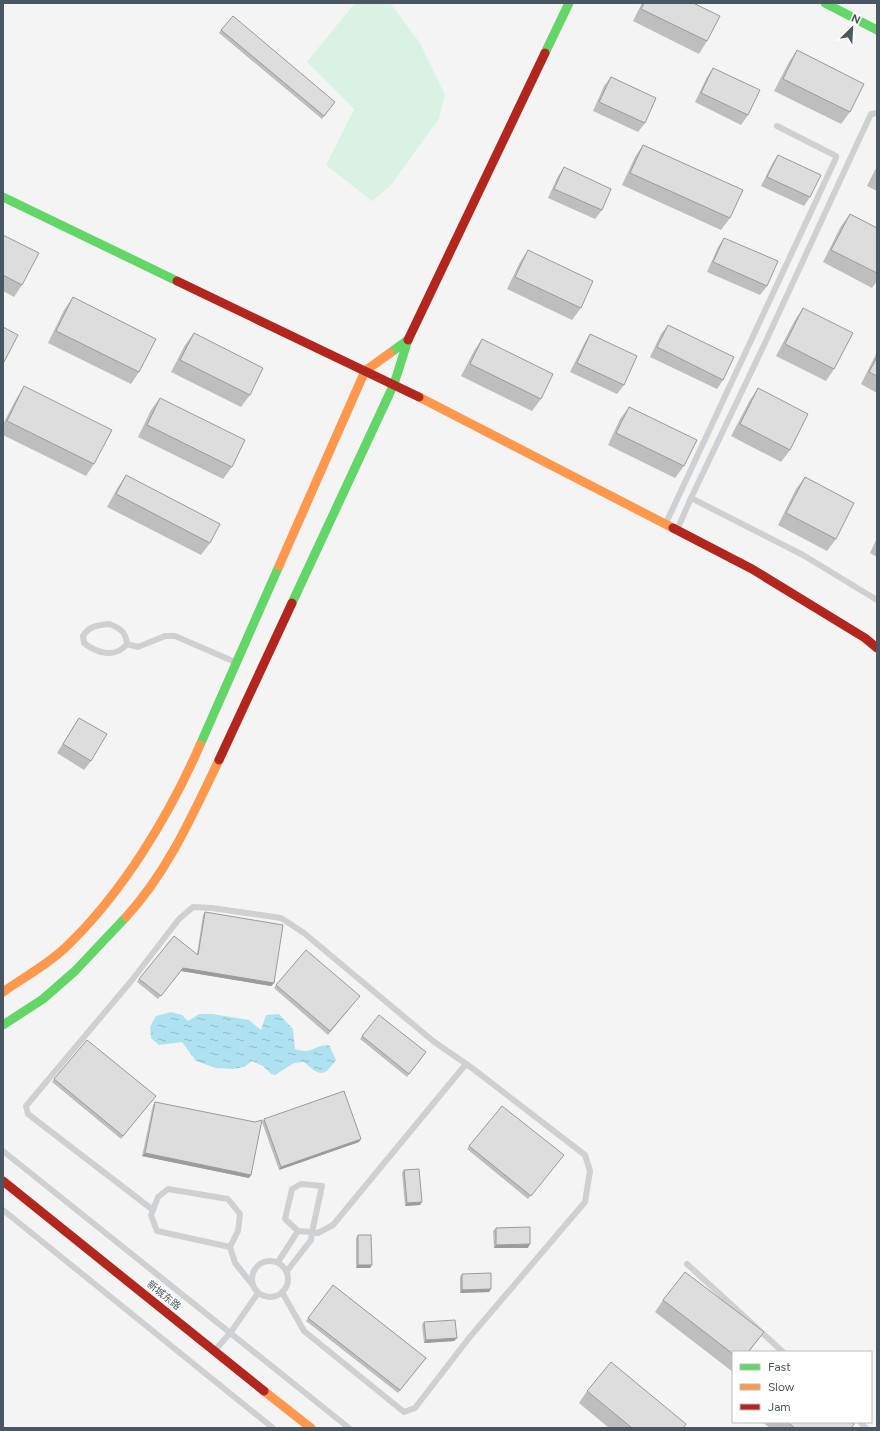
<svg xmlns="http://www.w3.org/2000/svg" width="880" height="1431" viewBox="0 0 880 1431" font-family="Figtree,'Noto Sans SC',sans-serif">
<defs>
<pattern id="water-ripples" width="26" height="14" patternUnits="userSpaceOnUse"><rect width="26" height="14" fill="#aee2f0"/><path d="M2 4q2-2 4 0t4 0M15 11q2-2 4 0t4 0" fill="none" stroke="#90bac6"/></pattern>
</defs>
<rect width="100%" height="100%" fill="#f4f4f4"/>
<!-- grass -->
<polygon fill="#d9f2e3" points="355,3 390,3 420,43 445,95 439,119 390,186 372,201 326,165 354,109 307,62"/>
<!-- water -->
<path fill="url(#water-ripples)" d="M171 1012 182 1015 188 1021 199 1014H212L249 1020 261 1030 266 1015 279 1014 293 1029 295 1049C313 1055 313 1045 329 1045L336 1060C323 1078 320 1076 304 1062L294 1063 275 1075 271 1074 263 1066 252 1061 244 1067 233 1069 216 1068 196 1061 182 1042 159 1045 151 1038 150 1027 156 1016Z"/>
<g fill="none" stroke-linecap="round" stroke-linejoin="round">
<!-- lane -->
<g stroke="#ced0d2" stroke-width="6">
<polyline points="691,498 765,343 856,146 871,114 877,113"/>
<polyline points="666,523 836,158 836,156 777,126"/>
<polyline points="677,530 691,498 803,555 877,600"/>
<path d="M109 624C120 628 126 632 127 644 115 659 97 653 84 643L83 636C89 626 98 625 109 624Z"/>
<polyline points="127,644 138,647 165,636 175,636 235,662"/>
<polyline points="3,1151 349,1428"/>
<polyline points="3,1210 273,1428"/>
<polyline points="153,1210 28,1114 26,1106 132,980 179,919 193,907 212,908 281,918 304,933 433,1041 472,1068 585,1155 590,1171 585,1202 469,1338 415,1408 404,1412 304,1331 282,1292"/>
<polyline points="298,1231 285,1219 292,1189 301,1184 322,1186 312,1232 318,1233 333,1225 466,1064"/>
<polyline points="230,1247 157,1231 151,1215 158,1197 168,1189 228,1199 240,1214 238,1231 230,1247 235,1263 252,1284"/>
<circle cx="270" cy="1279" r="18"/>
<polyline points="278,1262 298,1231 312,1232 311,1240 287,1271"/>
<polyline points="687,1264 783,1352"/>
<polyline points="216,1349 231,1332 258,1293"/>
<polyline points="860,1422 866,1428"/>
</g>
<!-- fast -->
<g stroke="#63d668" stroke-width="9">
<polyline points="825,3 877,30"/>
<polyline points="545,53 569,3"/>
<polyline points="3,197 177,281"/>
<polyline points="292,603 394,384 408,340 390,353"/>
<polyline points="200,745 279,566"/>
<polyline points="3,1025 43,999 75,971 126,917"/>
</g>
<!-- slow -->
<g stroke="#ff974d" stroke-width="9">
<polyline points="419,397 673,528"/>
<polyline points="279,566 365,371 390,353"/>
<path d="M126 917C167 873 193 814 219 760"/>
<path d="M3 992C24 977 49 964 67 946 123 892 169 816 200 745"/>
<polyline points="264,1391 311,1428"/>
</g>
<!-- jam -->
<g stroke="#b3261e" stroke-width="9">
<polyline points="177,281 419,397"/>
<polyline points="408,340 545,53"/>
<polyline points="673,528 752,569 865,638 877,648"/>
<polyline points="219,760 292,603"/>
<polyline points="3,1181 264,1391"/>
</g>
</g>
<!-- wall -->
<g fill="#bebebf">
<polygon points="642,3 693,3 707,41 699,54 633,21"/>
<polygon points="221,30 335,102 322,119 219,33"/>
<polygon points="797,50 850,112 841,124 774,91 789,62"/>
<polygon points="713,68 748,115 741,125 695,102 707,77"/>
<polygon points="611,77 645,123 638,132 593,111 604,86"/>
<polygon points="643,145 730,218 721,230 622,185 635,157"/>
<polygon points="778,155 810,197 804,206 761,186 772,164"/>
<polygon points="877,166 877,191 867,186"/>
<polygon points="564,167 602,210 595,219 548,198 558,176"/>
<polygon points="850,214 877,228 877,281 872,288 823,262 841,226"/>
<polygon points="3,235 22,285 14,297 3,291"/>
<polygon points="724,238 767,286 760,295 707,272 718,247"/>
<polygon points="528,250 581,308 572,320 507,289 520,262"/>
<polygon points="73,297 139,372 131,384 48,343 64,310"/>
<polygon points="803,308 834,369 826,381 776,356 795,320"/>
<polygon points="668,325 723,380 717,389 650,357 661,334"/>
<polygon points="194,333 250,395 241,407 171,372 185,345"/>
<polygon points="590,334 624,385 617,394 570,372 584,344"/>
<polygon points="482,339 541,399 532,411 461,376 474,351"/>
<polygon points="877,352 877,393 861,384"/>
<polygon points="24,386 94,464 86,476 3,435 3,424 16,399"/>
<polygon points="758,388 790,450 781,462 731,436 750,400"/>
<polygon points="160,398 232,467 223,479 138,437 151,410"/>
<polygon points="629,407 684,466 675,478 608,445 620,419"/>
<polygon points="126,475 210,543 201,555 107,507 118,487"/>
<polygon points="805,477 836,539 827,551 778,525 796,489"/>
<polygon points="877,538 877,557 870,553"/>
<polygon points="79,718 91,761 84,770 57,753 73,727"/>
<polygon points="205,912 274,983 271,986 181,971 158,999 137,982 139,979 197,954 203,915"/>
<polygon points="276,985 360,996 328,1035 274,988"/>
<polygon points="362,1036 426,1052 407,1077 360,1039"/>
<polygon points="54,1079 153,1099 121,1139 52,1082"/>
<polygon points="155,1102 249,1178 142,1156 153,1105"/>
<polygon points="264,1119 359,1142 279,1170 262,1122"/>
<polygon points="469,1146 561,1158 528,1199 467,1149"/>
<polygon points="404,1170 420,1205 405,1206 402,1173"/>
<polygon points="496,1228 528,1248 494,1248 493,1231"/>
<polygon points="358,1235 370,1268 356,1268 356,1238"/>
<polygon points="462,1274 491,1289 489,1292 460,1293 460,1277"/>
<polygon points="333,1285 426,1358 398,1393 306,1321"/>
<polygon points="663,1300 764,1332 749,1352 733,1352 733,1372 655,1312"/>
<polygon points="424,1322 457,1338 454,1341 424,1343 422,1325"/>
<polygon points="587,1391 683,1428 609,1428 579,1403"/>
<polygon points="762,1422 851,1422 851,1428 770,1428"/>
</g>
<!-- shaded-wall -->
<g fill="#9b9b9b">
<polygon points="183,968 274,983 271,986 181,971 158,999"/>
<polygon points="361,1139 359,1142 279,1170 281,1167"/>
<polygon points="145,1153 251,1175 249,1178 142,1156"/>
<polygon points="422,1202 420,1205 405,1206 407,1203"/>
<polygon points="530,1244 528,1248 494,1248 496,1245"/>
<polygon points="358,1265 372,1265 370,1268 356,1268"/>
<polygon points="491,1289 489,1292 460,1293 462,1290"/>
<polygon points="457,1338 454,1341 424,1343 426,1340"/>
</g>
<!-- building -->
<g fill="#ddddde" stroke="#9b9b9b">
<polygon points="644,3 693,3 720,16 707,41 641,9"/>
<polygon points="233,16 335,102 324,116 221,30"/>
<polygon points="797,50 864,84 850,112 783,79"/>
<polygon points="713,68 760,90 748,115 701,93"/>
<polygon points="611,77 656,98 645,123 599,102"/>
<polygon points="643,145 743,190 730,218 630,173"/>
<polygon points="778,155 821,175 810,197 767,177"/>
<polygon points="564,167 611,189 602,210 554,189"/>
<polygon points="850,214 877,228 877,273 831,250"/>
<polygon points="3,235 39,253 22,285 3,275"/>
<polygon points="724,238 778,261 767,286 713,262"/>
<polygon points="528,250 593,281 581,308 515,277"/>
<polygon points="73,297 156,339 139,372 56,331"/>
<polygon points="803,308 853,333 834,369 785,344"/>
<polygon points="668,325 734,357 723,380 657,347"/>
<polygon points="3,327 18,335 4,362 3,361"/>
<polygon points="194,333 263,368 250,395 180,360"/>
<polygon points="590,334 637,356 624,385 577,363"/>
<polygon points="482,339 553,374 541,399 470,364"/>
<polygon points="877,357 877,376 869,372"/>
<polygon points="24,386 112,430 94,464 7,421"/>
<polygon points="758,388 808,414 790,450 740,424"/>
<polygon points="160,398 245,440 232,467 147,425"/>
<polygon points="629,407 697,440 684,466 616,433"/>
<polygon points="126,475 220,524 210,543 116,494"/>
<polygon points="805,477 854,503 836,539 786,513"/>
<polygon points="79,718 107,734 91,761 63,744"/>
<polygon points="205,912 283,925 274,983 183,968 161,996 139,979 174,936 198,955"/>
<polygon points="306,950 360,996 330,1031 276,985"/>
<polygon points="379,1015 426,1052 409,1074 362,1036"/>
<polygon points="87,1040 156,1096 123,1136 54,1079"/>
<polygon points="344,1091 361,1139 281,1167 264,1119"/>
<polygon points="155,1102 255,1122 262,1120 251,1175 145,1153"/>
<polygon points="502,1106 564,1155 531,1196 469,1146"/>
<polygon points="419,1169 422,1202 407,1203 404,1170"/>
<polygon points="530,1227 530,1244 496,1245 496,1228"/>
<polygon points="358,1235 371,1235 372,1265 358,1265"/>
<polygon points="685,1272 764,1332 748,1352 733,1352 733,1354 663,1300"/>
<polygon points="491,1273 491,1289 462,1290 462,1274"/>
<polygon points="333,1285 426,1358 400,1390 308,1318"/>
<polygon points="455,1320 457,1338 426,1340 424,1322"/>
<polygon points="611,1362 686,1424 683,1428 632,1428 587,1391"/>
<polygon points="787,1422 851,1422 854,1424 851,1428 795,1428"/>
</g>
<g text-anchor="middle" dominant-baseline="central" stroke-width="3.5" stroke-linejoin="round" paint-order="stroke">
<!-- street labels -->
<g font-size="10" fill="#4a5661" stroke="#fff">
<text transform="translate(164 1295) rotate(39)">新城东路</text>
</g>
</g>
<!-- border -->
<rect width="880" height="1431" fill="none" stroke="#4a5661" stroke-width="8"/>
<!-- legend -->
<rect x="732" y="1351" width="140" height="72" fill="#ffffff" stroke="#b7bbc0"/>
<rect x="740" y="1364" width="20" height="6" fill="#63d668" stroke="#b7bbc0"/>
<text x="768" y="1371" font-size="12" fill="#4a5661">Fast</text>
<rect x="740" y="1384" width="20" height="6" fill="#ff974d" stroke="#b7bbc0"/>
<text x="768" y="1391" font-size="12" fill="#4a5661">Slow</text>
<rect x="740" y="1404" width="20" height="6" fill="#b3261e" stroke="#b7bbc0"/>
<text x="768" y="1411" font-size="12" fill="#4a5661">Jam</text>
<!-- north arrow -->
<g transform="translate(852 28) rotate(24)" stroke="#ffffff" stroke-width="3" paint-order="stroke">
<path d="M0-3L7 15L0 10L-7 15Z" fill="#4a5661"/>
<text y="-6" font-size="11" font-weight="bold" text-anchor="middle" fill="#4a5661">N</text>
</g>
</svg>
